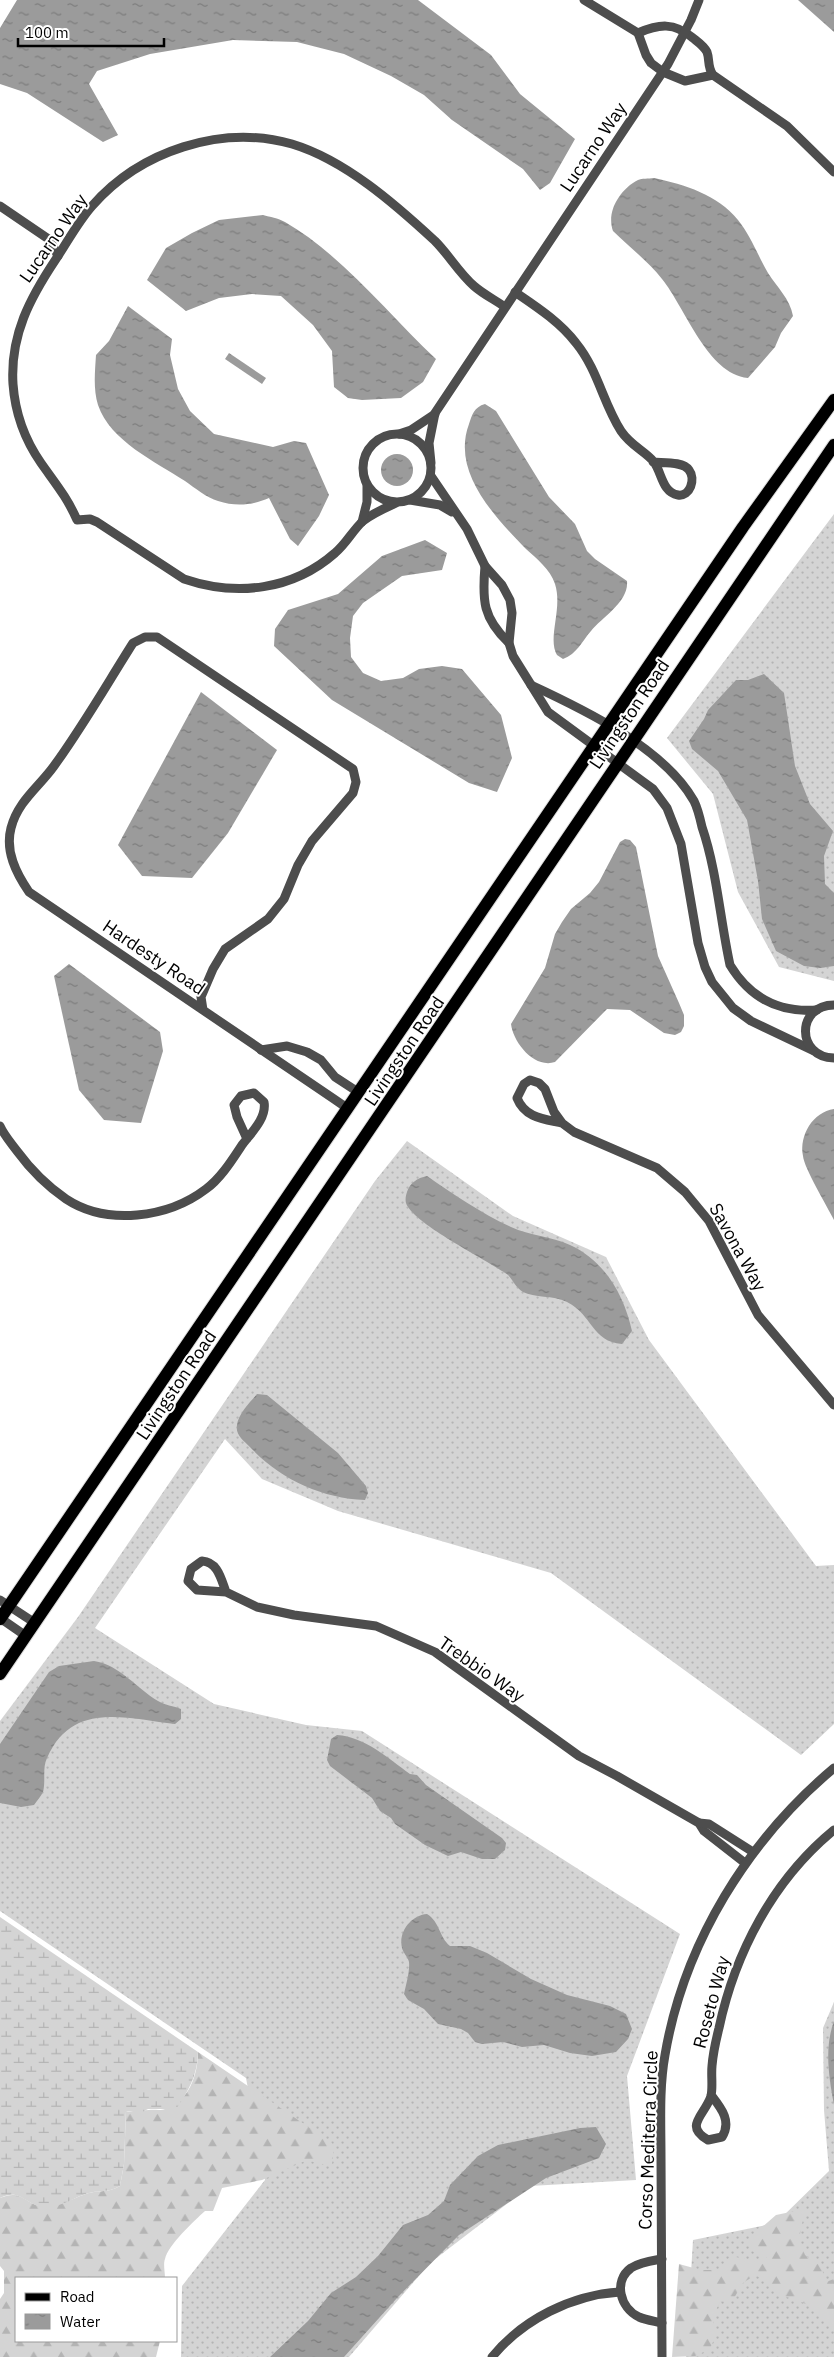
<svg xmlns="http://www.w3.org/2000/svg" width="834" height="2357" viewBox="0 0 834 2357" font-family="'IBM Plex Sans',sans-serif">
<defs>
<pattern id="grass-dots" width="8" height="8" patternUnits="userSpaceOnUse" patternTransform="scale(1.25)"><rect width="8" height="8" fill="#d4d4d4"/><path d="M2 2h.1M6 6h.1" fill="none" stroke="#b4b4b4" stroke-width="1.8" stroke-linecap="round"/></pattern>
<pattern id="forest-firs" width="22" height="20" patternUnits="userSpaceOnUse" patternTransform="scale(1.25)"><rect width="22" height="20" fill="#d4d4d4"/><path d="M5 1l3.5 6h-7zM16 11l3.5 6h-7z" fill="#b4b4b4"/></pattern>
<pattern id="wetland-marsh" width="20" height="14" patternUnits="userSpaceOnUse" patternTransform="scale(1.25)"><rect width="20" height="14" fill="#d4d4d4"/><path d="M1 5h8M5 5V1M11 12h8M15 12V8" fill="none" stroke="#b4b4b4"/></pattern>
<pattern id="water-ripples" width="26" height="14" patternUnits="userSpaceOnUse" patternTransform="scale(1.25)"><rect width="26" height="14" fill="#9b9b9b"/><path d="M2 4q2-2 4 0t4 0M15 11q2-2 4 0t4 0" fill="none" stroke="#7c7c7c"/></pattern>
</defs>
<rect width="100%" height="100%" fill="#fff"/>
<!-- grass -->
<g fill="url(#grass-dots)">
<polygon points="834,514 834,981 779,967 738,892 713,794 667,738"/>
<polygon points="407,1141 513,1216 606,1257 649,1340 816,1566 834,1565 834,1724 801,1755 551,1573 338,1511 262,1479 225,1439 95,1628 214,1704 306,1725 362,1731 680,1934 627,2076 636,2180 530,2186 430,2263 349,2357 181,2357 182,2286 265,2180 246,2078 0,1911 0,1721 78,1617 375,1181"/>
<polygon points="834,2002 834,2357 686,2357 693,2240 776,2223 829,2171 824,2110 823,2028"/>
</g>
<!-- forest -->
<g fill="url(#forest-firs)">
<path d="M198 2052 332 2143 334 2148 332 2164 324 2165 307 2160 262 2180 222 2188 213 2211H205C194 2221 168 2245 165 2259 163 2264 165 2272 165 2278H16V2341H160L156 2357H0V2299L4 2293V2271L0 2266V2198C23 2188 26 2206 43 2206 57 2207 70 2200 83 2195 97 2189 106 2194 120 2186L124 2164 126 2111C135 2114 141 2110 149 2110 154 2109 160 2111 165 2109 189 2102 198 2074 198 2052Z"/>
<path d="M805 2209 799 2239 805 2255 821 2266 826 2282 834 2279V2328C818 2310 805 2300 781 2296L771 2283 755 2275 743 2283 734 2298 720 2302 713 2316 715 2337 710 2349 695 2356 672 2357 679 2264 701 2270H718L731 2256 750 2260 767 2258 750 2250 751 2237 776 2215Z"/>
</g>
<!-- wetland -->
<path fill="url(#wetland-marsh)" d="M0 1917 198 2052C198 2074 188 2092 176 2109H148L140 2113 126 2111 124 2164 120 2186C106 2194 97 2189 83 2195 69 2200 59 2208 43 2207 25 2205 21 2188 0 2198Z"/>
<!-- water -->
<g fill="url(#water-ripples)">
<polygon points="17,0 418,0 491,55 520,94 575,139 550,183 540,190 523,169 452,120 424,95 391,76 344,54 297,42 233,40 150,54 97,71 89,84 118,135 103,142 27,93 0,84 0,28"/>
<polygon points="798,0 834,0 834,32"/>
<path d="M654 178C685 185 717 194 738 220 751 236 758 256 768 273 777 287 790 299 793 316L781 333 775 347 748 378C707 374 685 307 662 279 648 261 629 247 613 231 606 212 620 189 638 180 642 178 648 179 654 178Z"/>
<path d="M263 215C270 217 278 218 285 222 341 254 389 315 436 359L423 382 401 398 362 400 348 398 334 387 332 351 313 325 281 296 252 294 219 298 186 311 147 280 166 248 192 233 219 220Z"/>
<path d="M128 306 172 339 170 355 178 389 190 411 214 434 273 447 294 441 306 443 329 495 319 516 298 546 290 539 269 498C253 505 236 507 218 501 207 498 195 488 185 481 156 462 110 441 98 405 93 389 95 371 96 355L109 341Z"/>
<polygon points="229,353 266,378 262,384 225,359"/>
<path d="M485 404 496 411 549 497 575 524 587 551 595 559 627 581C629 602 602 617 591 631 582 641 577 654 563 659L557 655C547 638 563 609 555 584 550 569 537 559 526 549 495 517 451 472 469 424 472 415 474 407 485 404Z"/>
<circle cx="397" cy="470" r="16"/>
<polygon points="425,540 447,553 442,570 402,576 363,603 353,616 350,638 351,657 363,673 381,681 403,678 419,669 442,666 462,669 501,715 512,758 497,792 469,783 332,700 274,646 275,629 288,610 338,594 382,556"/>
<polygon points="764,674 784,693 795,766 810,804 833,831 824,856 825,884 834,893 834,966 820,968 804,966 776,951 762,919 758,881 747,820 718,771 692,749 689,741 704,719 708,710 736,680 748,680"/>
<polygon points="201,692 277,750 228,833 192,878 142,876 118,845"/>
<path d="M625 839 630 840 636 847 658 956 679 1003 684 1015V1026L681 1032 675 1035 664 1033 630 1010 607 1009 555 1062C534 1069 513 1042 511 1024L545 968 555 934 562 922 571 909 590 893 599 882 620 842Z"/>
<polygon points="69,964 160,1032 163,1051 141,1123 104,1120 79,1090 54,976"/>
<path d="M834 1109V1220C827 1206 804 1168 803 1156 799 1135 813 1112 834 1109Z"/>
<path d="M427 1176C454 1195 481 1213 511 1227 530 1236 551 1236 570 1245 605 1261 624 1295 632 1331L622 1344C592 1342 592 1314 567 1302 553 1295 534 1298 523 1292 516 1288 513 1280 508 1275 488 1260 413 1224 406 1203 405 1199 406 1195 407 1192 410 1183 417 1178 427 1176Z"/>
<path d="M257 1394 267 1395 338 1453 366 1486 368 1493 365 1500C321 1498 280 1479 250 1447 244 1441 235 1435 237 1425 238 1414 250 1402 257 1394Z"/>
<path d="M94 1661C120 1665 136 1688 158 1701 164 1705 174 1706 181 1709V1719L175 1724C125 1718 72 1701 47 1758 42 1768 46 1781 43 1792 41 1796 37 1801 34 1805L21 1807 0 1803V1744L49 1672 59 1666Z"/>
<path d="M337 1735C365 1737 388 1758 410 1774L417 1775 426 1785 502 1838 506 1843 505 1850 495 1859H482L461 1852 448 1856 425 1845 395 1824 391 1818 380 1811 372 1798 330 1766 327 1760 331 1739Z"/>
<path d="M427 1914C440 1922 439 1937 450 1946H470L487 1953 531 1979 567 1995 610 2006 626 2014 632 2029 628 2039 616 2052 592 2056 570 2053 544 2045 522 2047 503 2042 482 2044 475 2042 468 2033 461 2029 438 2024 424 2009 408 2000 404 1994C406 1985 410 1971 409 1962 408 1957 403 1953 402 1948 398 1931 412 1915 427 1914Z"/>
<path d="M834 2021V2105C829 2078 824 2048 834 2021Z"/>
<polygon points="596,2127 606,2144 599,2158 546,2178 459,2235 397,2298 344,2357 270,2357 308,2321 331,2293 356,2277 378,2256 403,2225 428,2215 444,2201 450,2185 478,2156 498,2145 580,2128"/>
</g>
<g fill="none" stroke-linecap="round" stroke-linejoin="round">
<defs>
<g id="major">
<polyline points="0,1619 743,527 834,400"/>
<polyline points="0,1674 834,445"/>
</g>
</defs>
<!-- major casing -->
<use href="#major" stroke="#dbdbdb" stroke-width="14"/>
<!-- minor -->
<g stroke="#4d4d4d" stroke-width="9">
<polyline points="584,0 638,33 646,55 651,63 663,72 685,81 713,75"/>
<path d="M638 33C659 24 674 22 693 38 698 42 704 46 707 52 710 60 707 67 713 75L787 126 834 172"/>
<polyline points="0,206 50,240 58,256"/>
<path d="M515 292C537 307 560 322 576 343 598 370 603 403 621 431 631 446 645 451 654 462 662 473 662 492 678 495 690 497 696 479 689 470 683 461 663 463 653 462"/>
<circle cx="397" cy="468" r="34"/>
<polyline points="399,434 411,430 435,414"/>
<polyline points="431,463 429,443 435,413 668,64 691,20 699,0"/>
<polyline points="431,476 467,529 485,566 502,585 510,600 512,613 509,643 513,656 548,712 653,789 667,808 681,844 698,943 705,967 712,982 733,1008 751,1021 814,1051"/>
<polyline points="410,500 440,505 452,512"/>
<path d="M396 503C385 508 373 513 363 521 353 530 346 544 335 553 293 590 237 597 184 579L97 522 90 519 77 520C67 497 55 483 41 463 25 440 15 412 13 384 10 335 30 298 56 259 68 241 78 222 92 206 140 151 221 124 292 144 345 160 395 204 435 241 449 255 459 273 474 286 483 294 495 300 505 307"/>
<polyline points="362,522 367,502 367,485"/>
<path d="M485 566C482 601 483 618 509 643"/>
<path d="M531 685C585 710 664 748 694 801 698 809 700 818 702 827 717 871 720 919 730 965 750 998 779 1013 817 1010"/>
<path d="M834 1005C796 1005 796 1057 834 1058"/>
<path d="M203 1010 201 997 213 969 225 949 268 919 284 899 298 865 312 841 353 793 356 782 353 769 157 637H145L133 643C107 684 83 726 54 766 39 787 18 801 11 828 5 851 16 873 29 892L334 1099 347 1108"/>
<polyline points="261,1050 287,1046 307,1052 321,1060 335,1077 358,1092"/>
<path d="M562 1123C544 1119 525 1118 517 1098L524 1084 530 1080 539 1083 545 1089 554 1112 562 1123 574 1132 657 1168 685 1192 709 1221 758 1315 834 1405"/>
<path d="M0 1126C4 1135 11 1143 17 1151 31 1170 47 1186 66 1199 107 1226 168 1218 206 1189 221 1178 232 1160 242 1145 251 1133 267 1118 264 1102L254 1093 241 1096 234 1105 237 1117 247 1139"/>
<path d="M226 1592C221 1579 218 1562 202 1561L191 1569 188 1581 197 1590 226 1592 257 1607 294 1615 376 1626 435 1652 579 1756 617 1776 699 1823 704 1831 745 1863"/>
<polyline points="0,1600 35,1623"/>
<polyline points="0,1618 26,1636"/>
<polyline points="699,1823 709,1824 753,1852"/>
<path d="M711 2095C721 2108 732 2121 722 2137L708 2140C683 2126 705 2115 711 2096 713 2087 711 2075 712 2066 713 2053 716 2040 719 2028 735 1953 773 1880 834 1830"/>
<path d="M662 2259C651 2261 641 2262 631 2268 613 2281 620 2308 639 2317 646 2320 654 2321 662 2323"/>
<path d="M492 2357C523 2319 572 2295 620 2292"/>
<path d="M662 2357C662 2290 661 2223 661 2157 661 2123 659 2088 665 2055 684 1943 748 1840 834 1768"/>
</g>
<!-- major -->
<use href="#major" stroke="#000" stroke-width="12"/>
</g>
<g text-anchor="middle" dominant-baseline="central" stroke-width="4" stroke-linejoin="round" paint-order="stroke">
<!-- street labels -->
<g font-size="18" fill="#000" stroke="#fff">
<text transform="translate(593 147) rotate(-56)">Lucarno Way</text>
<text transform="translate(53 238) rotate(-55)">Lucarno Way</text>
<text transform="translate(629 714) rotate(-56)">Livingston Road</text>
<text transform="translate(154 957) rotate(34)">Hardesty Road</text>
<text transform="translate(404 1051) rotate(-56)">Livingston Road</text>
<text transform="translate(738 1247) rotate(61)">Savona Way</text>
<text transform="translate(176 1385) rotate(-56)">Livingston Road</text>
<text transform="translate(482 1669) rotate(35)">Trebbio Way</text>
<text transform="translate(711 2002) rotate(-75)">Roseto Way</text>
<text transform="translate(648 2140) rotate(-88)">Corso Mediterra Circle</text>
</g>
</g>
<!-- legend -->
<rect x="15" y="2277" width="162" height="65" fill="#ffffff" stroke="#999999"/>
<rect x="25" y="2293" width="25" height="8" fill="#000000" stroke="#999999"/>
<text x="60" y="2302" font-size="15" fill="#000000">Road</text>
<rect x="25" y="2314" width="25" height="15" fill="url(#water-ripples)" stroke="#999999"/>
<text x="60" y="2327" font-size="15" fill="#000000">Water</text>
<!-- scale -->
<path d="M18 38v8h146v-8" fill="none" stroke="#000000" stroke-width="2.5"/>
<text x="25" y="38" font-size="15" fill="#000000" stroke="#ffffff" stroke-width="4" paint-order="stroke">100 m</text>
</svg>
